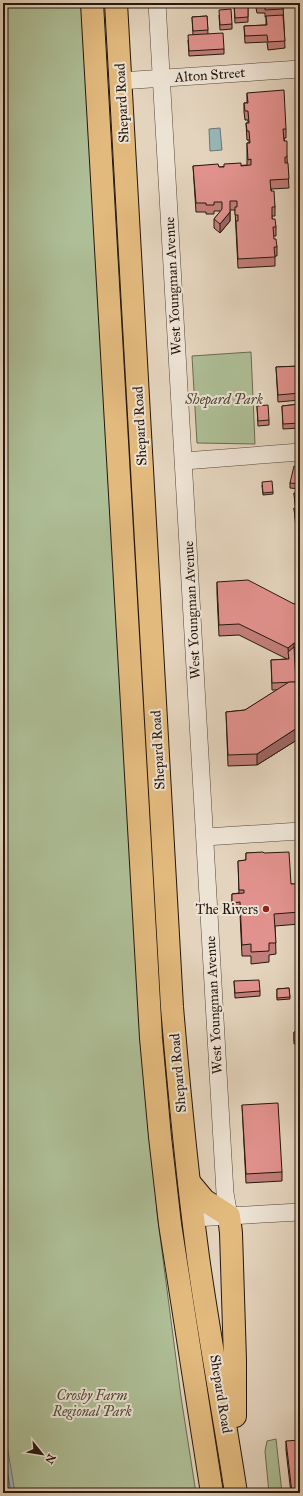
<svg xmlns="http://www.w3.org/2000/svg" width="303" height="1496" viewBox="0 0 303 1496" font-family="'IM FELL Great Primer',serif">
<rect width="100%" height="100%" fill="#e4d4bd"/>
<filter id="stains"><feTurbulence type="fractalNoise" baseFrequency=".005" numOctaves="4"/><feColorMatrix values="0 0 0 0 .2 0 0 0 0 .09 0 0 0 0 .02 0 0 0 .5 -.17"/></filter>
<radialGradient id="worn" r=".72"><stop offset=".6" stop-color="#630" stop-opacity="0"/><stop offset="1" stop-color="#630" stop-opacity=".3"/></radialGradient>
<!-- green -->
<g fill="#aebe96" stroke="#6a6a52">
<polygon points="3,3 83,3 86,84 157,1213 181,1397 196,1493 3,1493"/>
<polygon points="251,352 255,444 197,443 192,356"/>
<polygon points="276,1439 282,1493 269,1493 265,1451 267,1441"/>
</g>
<!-- water -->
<g fill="#98b7b9" stroke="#6a7774">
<polygon points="220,128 222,150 210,151 209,129"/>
<polygon points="3,1424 4,1427 15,1493 3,1493"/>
</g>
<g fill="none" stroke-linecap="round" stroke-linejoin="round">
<!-- shore -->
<polyline stroke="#5e6663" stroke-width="1" points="3,1445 11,1493"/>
<defs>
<g id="minor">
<polyline points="157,3 219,1089 225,1193 229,1216"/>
<polyline points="120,81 300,69"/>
<polyline points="184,461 300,452"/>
<polyline points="205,837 300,831"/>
<polyline points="194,1218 300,1212"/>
</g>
<g id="highway">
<polyline points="92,3 151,1038 160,1137 170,1224 212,1493"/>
<path d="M116 3 172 1007C179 1090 187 1174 198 1257 209 1336 224 1414 236 1493"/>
<polyline points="189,1182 204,1200 229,1216 231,1233 235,1360 235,1416"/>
</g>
</defs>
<!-- minor casing -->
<use href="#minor" stroke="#554639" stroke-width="18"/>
<!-- highway casing -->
<use href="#highway" stroke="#25160d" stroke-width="24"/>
<!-- minor -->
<use href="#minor" stroke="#ede3d4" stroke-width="17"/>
<!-- highway -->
<use href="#highway" stroke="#e2ba7e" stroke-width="22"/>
</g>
<!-- wall -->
<g fill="#c27e7a" stroke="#25160d">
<polygon points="234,3 248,3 248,22 235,23"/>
<polygon points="255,3 283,3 285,48 268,50 267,42 245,43 244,26 266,25 266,17 265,17 265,13 257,13"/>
<polygon points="219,15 232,24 232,29 220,30"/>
<polygon points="207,16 208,34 224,49 224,54 189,56 188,40 193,35 192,17"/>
<polygon points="247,93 286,129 286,138 284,138 287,157 289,188 271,189 275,207 275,216 272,216 272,219 276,227 276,236 273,236 274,239 277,247 277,256 275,256 275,266 238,268 235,210 230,210 230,221 220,233 214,228 214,219 221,211 214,211 214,214 206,214 206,212 196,212 193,166 219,167 247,165 247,143 249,143 249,140 247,140 246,123 248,123 248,120 245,120 244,112 244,103 247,103"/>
<polygon points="300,366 300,400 278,402 276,367"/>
<polygon points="300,404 300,428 283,429 282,406"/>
<polygon points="257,406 269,420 269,425 258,426"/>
<polygon points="300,468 300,489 290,488 290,483"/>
<polygon points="262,485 273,492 273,494 263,495"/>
<polygon points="294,493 300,493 300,528 296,529 294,508 299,507 299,506 295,506"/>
<polygon points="217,582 294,604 300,603 300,653 299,653 297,657 294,655 296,682 300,682 300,738 257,765 228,766 226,712 245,710 277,690 272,690 271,660 287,659 239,635 219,636 217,594"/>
<polygon points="246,853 264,853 291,884 300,884 300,924 275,926 276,954 269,955 269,962 251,964 251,956 242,956 240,914 232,914 232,894 239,893 238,861 246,860"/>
<polygon points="234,981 260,991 260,996 235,998"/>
<polygon points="289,988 290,999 277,1000 277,989"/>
<polygon points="300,1031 300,1043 294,1044 294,1032"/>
<polygon points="242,1105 282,1172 282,1181 246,1183"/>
<polygon points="286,1441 300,1493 291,1493 286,1450"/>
</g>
<!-- shaded-wall -->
<g fill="#9e6663" stroke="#25160d">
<polygon points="230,212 230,221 220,233 220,224"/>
<polygon points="299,641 299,653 297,657 297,645"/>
<polygon points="294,643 294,654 289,659 288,648"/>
<polygon points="300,726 300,738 257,765 257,754"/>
</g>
<!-- building -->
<g fill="#e2928e" stroke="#25160d">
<polygon points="234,3 248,3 248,17 235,18"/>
<polygon points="256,3 283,3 283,9 265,10 265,5 257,6"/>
<polygon points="231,9 232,24 220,25 219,10"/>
<polygon points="283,15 285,41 268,42 267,35 245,36 244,26 267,25 266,16"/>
<polygon points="207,16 208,30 193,31 192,17"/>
<polygon points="223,33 224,49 189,51 188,35"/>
<polygon points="284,90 286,129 283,129 284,141 287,141 287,157 285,157 285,163 288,163 289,179 270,180 271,191 274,191 275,207 272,207 272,219 275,219 276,227 273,227 274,239 276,239 277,247 274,247 275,257 238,259 236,221 238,221 238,215 235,215 235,207 237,207 237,201 230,201 230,212 220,224 214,219 222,209 222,202 214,202 214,205 206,205 206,203 196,203 193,166 218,164 219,167 224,167 224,164 241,163 241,166 251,165 251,159 248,160 247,143 250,143 249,131 247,131 246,123 249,123 248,111 245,111 244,103 248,103 247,93"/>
<polygon points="300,366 300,393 278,395 276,367"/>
<polygon points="300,404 300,423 283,424 282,406"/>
<polygon points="268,405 269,420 258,421 257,406"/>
<polygon points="294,466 300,468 300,484 290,483"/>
<polygon points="272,481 273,492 263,493 262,482"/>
<polygon points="294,493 300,493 300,523 296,524 294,508 299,507 299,501 295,501"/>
<polygon points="248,580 294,604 300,603 300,642 299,641 297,645 294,643 288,648 239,624 219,625 217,582"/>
<polygon points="294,647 296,682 272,683 271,660 289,659 288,652"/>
<polygon points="289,682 300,682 300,726 257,754 228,755 226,712 245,710"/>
<polygon points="263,852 264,853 289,852 291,884 300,884 300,912 274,914 276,943 269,943 269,951 251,952 251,944 242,945 240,902 232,903 232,894 244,893 244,890 239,890 238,861 246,860 246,853"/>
<polygon points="259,980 260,991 235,993 234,981"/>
<polygon points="289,988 290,997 277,998 277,989"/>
<polygon points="300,1031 300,1041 294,1041 294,1032"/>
<polygon points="278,1103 282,1172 246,1174 242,1105"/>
<polygon points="300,1440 300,1493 292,1493 286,1441"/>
</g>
<!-- markers -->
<circle fill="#8f2418" stroke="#ede3d4" stroke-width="1.5" cx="266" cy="909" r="4"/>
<g text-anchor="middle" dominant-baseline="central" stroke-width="4" stroke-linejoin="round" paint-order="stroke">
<!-- street labels -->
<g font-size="14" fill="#25160d" stroke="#ede3d4">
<text transform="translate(210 75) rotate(-4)">Alton Street</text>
<text transform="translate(122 103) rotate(-93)">Shepard Road</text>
<text transform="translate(173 286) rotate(-93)">West Youngman Avenue</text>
<text transform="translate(140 426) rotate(-93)">Shepard Road</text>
<text transform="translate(192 610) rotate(-93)">West Youngman Avenue</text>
<text transform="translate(158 750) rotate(-93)">Shepard Road</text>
<text transform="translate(214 1005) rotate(-93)">West Youngman Avenue</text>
<text transform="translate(178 1073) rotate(-95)">Shepard Road</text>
<text transform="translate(221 1394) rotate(81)">Shepard Road</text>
</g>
<!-- park labels -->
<g font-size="14" font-style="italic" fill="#4e4836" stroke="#ede3d4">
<text x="224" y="399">Shepard Park</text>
<text x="92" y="1395">Crosby Farm<tspan x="92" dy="16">Regional Park</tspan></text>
</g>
<!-- poi labels -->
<g font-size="14" fill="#25160d" stroke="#ede3d4" text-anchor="end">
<text x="258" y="909">The Rivers</text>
</g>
</g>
<!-- margin -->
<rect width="303" height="1496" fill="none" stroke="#e4d4bd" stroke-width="16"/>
<rect x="4" y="4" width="295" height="1488" fill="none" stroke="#25160d" stroke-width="2"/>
<rect x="8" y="8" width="287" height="1480" fill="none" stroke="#25160d"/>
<!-- north arrow -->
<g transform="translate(42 1454) rotate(120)" stroke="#ede3d4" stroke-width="3" paint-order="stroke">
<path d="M0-3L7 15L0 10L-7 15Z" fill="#25160d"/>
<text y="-6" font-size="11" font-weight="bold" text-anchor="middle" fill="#25160d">N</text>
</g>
<rect width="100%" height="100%" filter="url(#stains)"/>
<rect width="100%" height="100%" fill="url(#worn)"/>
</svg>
